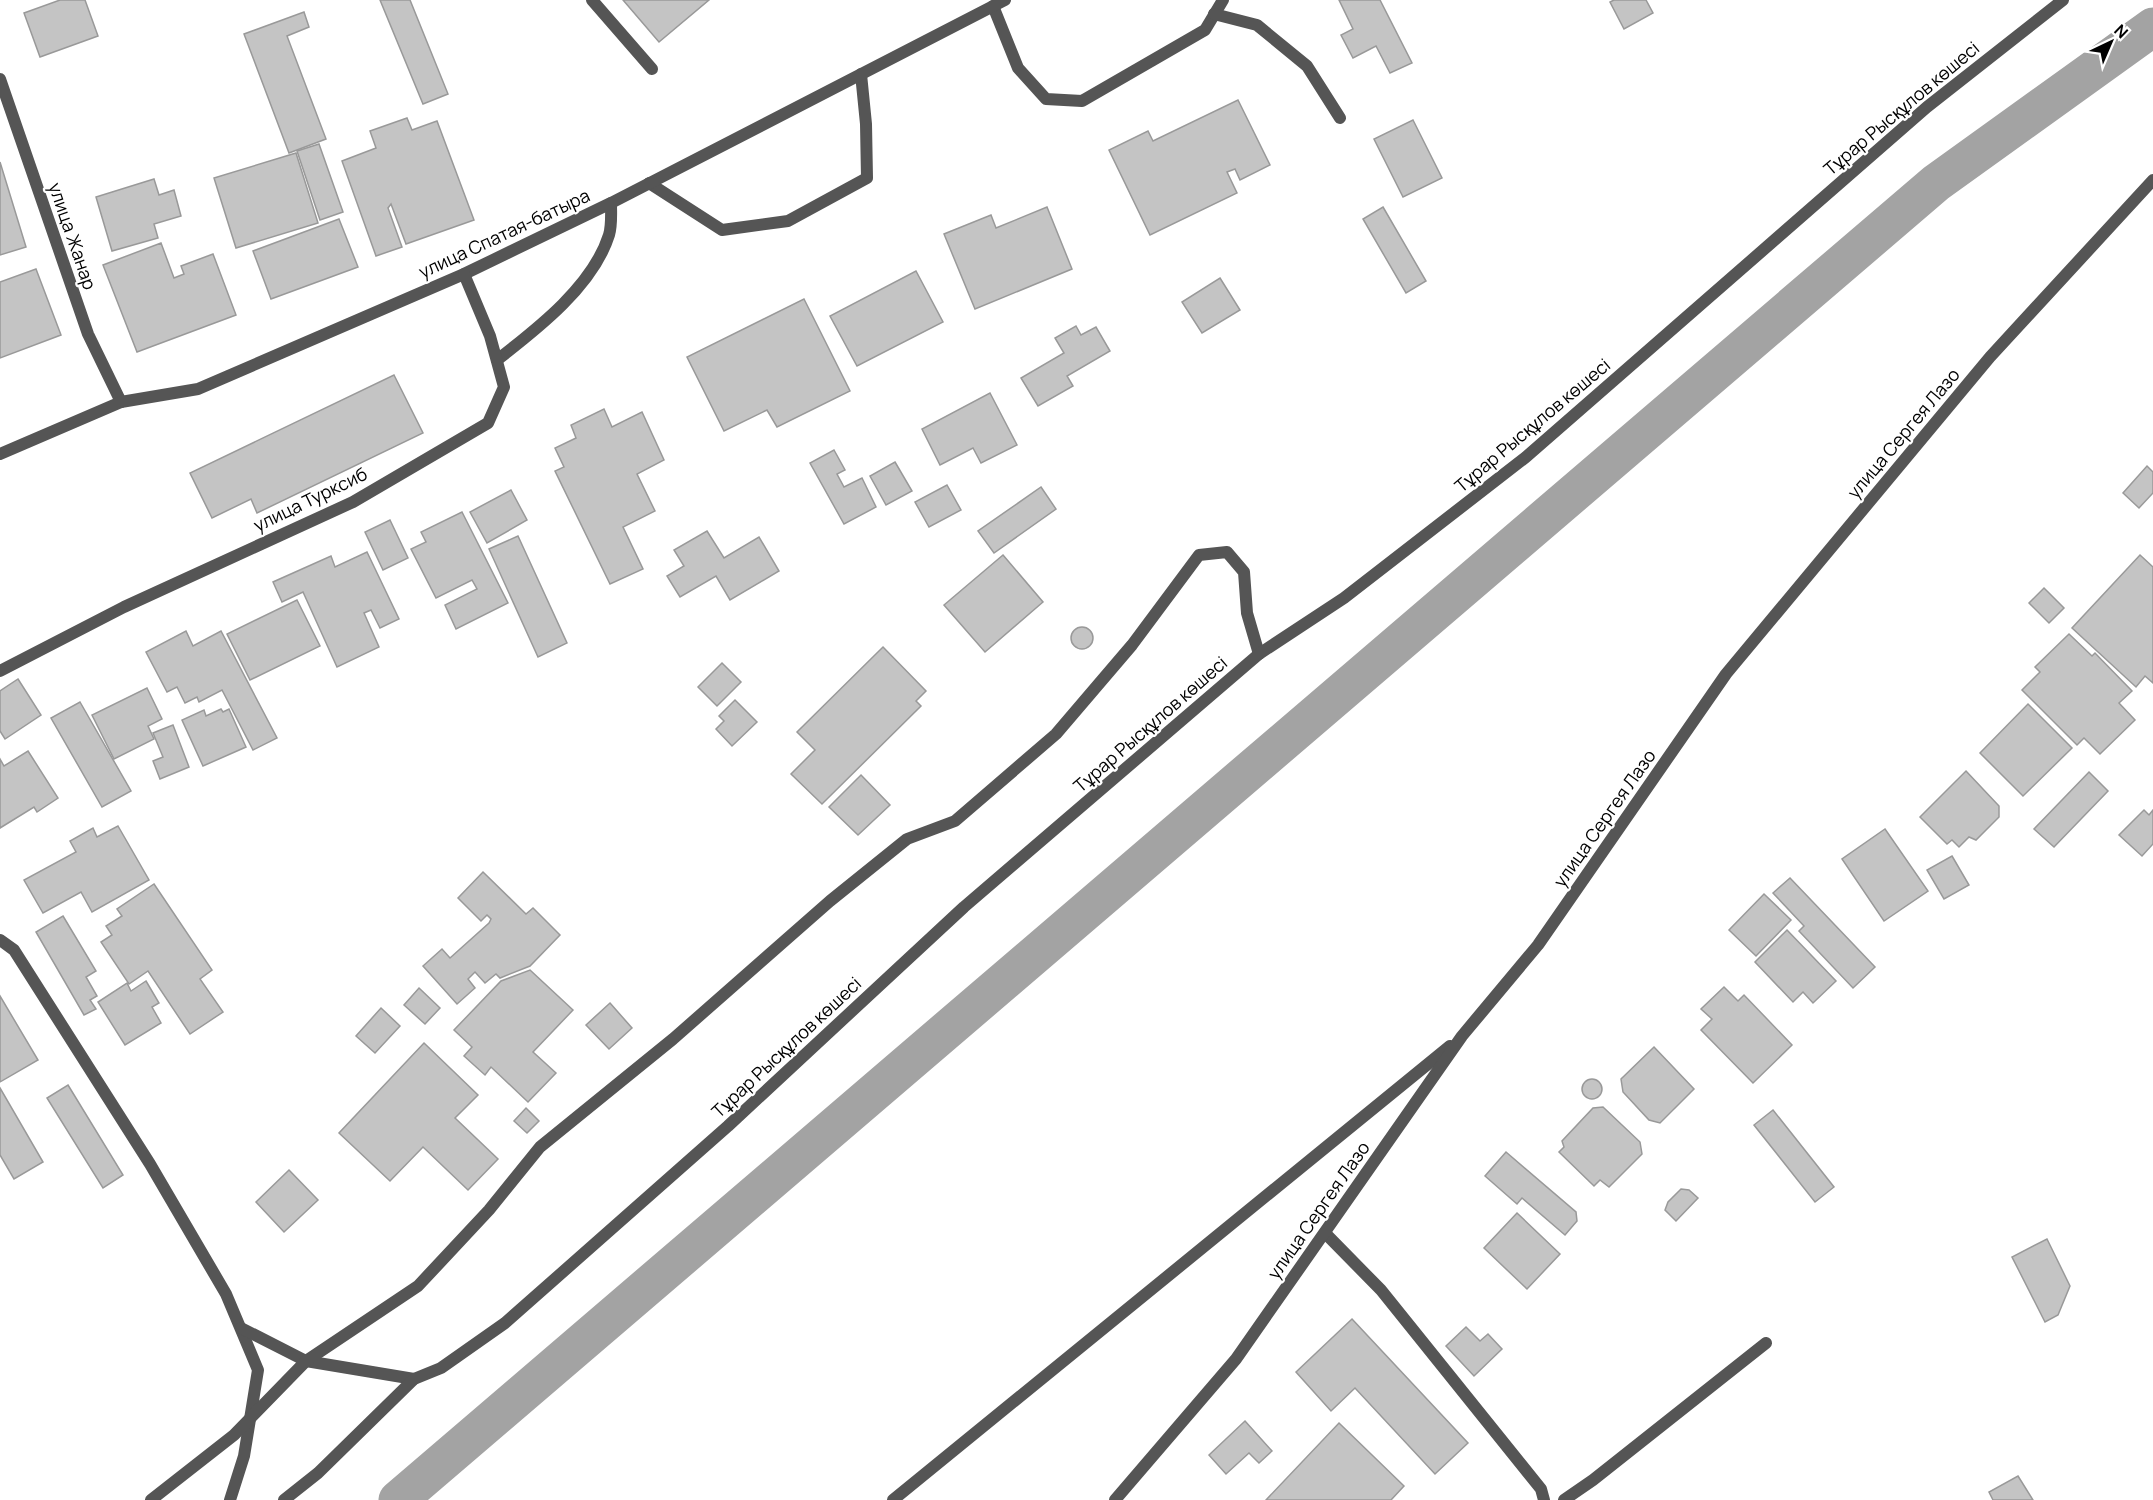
<svg xmlns="http://www.w3.org/2000/svg" width="2153" height="1500" viewBox="0 0 2153 1500" font-family="Manrope,sans-serif">
<rect width="100%" height="100%" fill="#fff"/>
<g fill="none" stroke-linecap="round" stroke-linejoin="round">
<!-- canal -->
<polyline stroke="#a3a3a3" stroke-width="39" points="398,1500 1936,183 2153,27"/>
</g>
<!-- building -->
<g fill="#c4c4c4" stroke="#999" stroke-width="1.5">
<polygon points="60,0 85,0 98,36 40,57 24,13"/>
<polygon points="380,0 410,0 448,94 423,104"/>
<polygon points="623,0 709,0 659,42"/>
<polygon points="1339,0 1380,0 1412,63 1390,73 1376,46 1353,58 1341,35 1353,29"/>
<polygon points="1614,0 1646,0 1653,13 1624,29 1610,2"/>
<polygon points="304,12 309,27 287,36 326,139 289,153 244,34"/>
<polygon points="1238,100 1270,165 1240,180 1235,169 1227,172 1237,193 1150,235 1109,150 1148,131 1153,141"/>
<polygon points="407,118 412,130 437,121 474,220 406,244 391,204 388,208 402,247 376,256 342,161 376,148 370,131"/>
<polygon points="1413,120 1442,178 1403,197 1374,139"/>
<polygon points="319,144 343,212 320,220 297,151"/>
<polygon points="296,153 318,223 236,248 214,178"/>
<polygon points="0,162 26,247 0,255"/>
<polygon points="154,179 159,195 174,190 181,216 154,224 158,238 112,251 96,197"/>
<polygon points="1047,207 1072,269 975,309 944,234 991,215 996,228"/>
<polygon points="1383,207 1426,281 1406,293 1363,219"/>
<polygon points="339,219 358,267 271,299 253,251"/>
<polygon points="161,243 174,278 184,274 181,266 213,254 236,315 137,352 103,265"/>
<polygon points="36,269 61,335 0,358 0,282"/>
<polygon points="916,271 943,322 857,366 830,316"/>
<polygon points="1220,278 1240,310 1202,333 1182,302"/>
<polygon points="804,299 850,391 777,427 767,410 724,431 687,357"/>
<polygon points="1076,326 1081,335 1096,327 1110,351 1067,376 1073,386 1038,406 1021,378 1064,353 1055,338"/>
<polygon points="394,375 423,433 257,513 251,499 212,518 190,473"/>
<polygon points="990,393 1017,445 981,463 973,448 940,465 922,429"/>
<polygon points="604,409 612,427 642,412 664,460 637,474 655,511 623,527 643,569 610,584 555,471 564,467 555,448 576,438 571,425"/>
<polygon points="834,450 845,470 837,474 844,487 862,478 876,507 844,524 810,463"/>
<polygon points="895,462 912,491 886,505 870,476"/>
<polygon points="2147,466 2153,472 2153,493 2139,508 2123,493"/>
<polygon points="947,485 961,510 929,527 915,502"/>
<polygon points="1041,487 1056,509 994,553 978,531"/>
<polygon points="511,490 527,520 487,543 470,512"/>
<polygon points="462,512 508,603 456,629 445,605 477,589 472,580 436,598 411,549 426,542 421,532"/>
<polygon points="390,520 408,558 383,570 365,532"/>
<polygon points="707,531 724,558 759,537 779,571 730,600 716,576 680,597 667,576 684,566 674,550"/>
<polygon points="518,536 567,643 538,657 489,549"/>
<polygon points="367,552 399,619 380,628 371,610 364,613 379,647 337,667 303,592 282,602 273,582 331,556 335,567"/>
<polygon points="1003,555 1043,602 985,652 944,605"/>
<polygon points="2140,555 2153,567 2153,683 2145,676 2136,687 2072,628"/>
<polygon points="2044,588 2064,608 2049,623 2029,603"/>
<polygon points="297,600 320,646 250,680 227,634"/>
<circle cx="1082" cy="638" r="11"/>
<polygon points="186,631 193,646 221,631 277,738 253,750 222,690 199,702 197,697 185,703 177,687 167,692 146,652"/>
<polygon points="2069,634 2092,656 2095,653 2132,691 2119,703 2135,720 2100,754 2084,738 2077,745 2022,690 2040,672 2035,667"/>
<polygon points="883,647 926,691 916,701 921,706 822,804 791,774 815,750 797,732"/>
<polygon points="722,663 741,682 717,706 698,687"/>
<polygon points="18,679 41,715 5,739 0,731 0,691"/>
<polygon points="147,688 162,719 148,726 154,739 114,759 92,715"/>
<polygon points="735,700 757,722 732,746 716,729 724,721 719,716"/>
<polygon points="80,702 131,791 102,807 51,718"/>
<polygon points="2028,704 2072,748 2023,796 1980,753"/>
<polygon points="221,709 223,712 229,709 246,747 203,766 182,720 204,710 206,716"/>
<polygon points="173,725 189,767 160,779 153,761 163,757 153,733"/>
<polygon points="28,751 58,798 37,812 34,807 0,828 0,759 4,766"/>
<polygon points="1966,771 1999,806 1999,817 1976,840 1969,837 1959,847 1952,840 1947,844 1920,817"/>
<polygon points="2089,772 2108,791 2054,847 2034,829"/>
<polygon points="861,775 890,805 858,835 829,807"/>
<polygon points="2144,810 2149,815 2153,810 2153,844 2142,856 2119,835"/>
<polygon points="118,826 149,880 92,912 81,892 43,913 24,880 76,852 70,841 93,828 97,837"/>
<polygon points="1885,829 1928,891 1884,921 1842,859"/>
<polygon points="1952,856 1969,885 1944,899 1927,870"/>
<polygon points="483,872 526,914 533,908 560,935 530,966 500,978 496,974 485,983 475,972 468,979 475,988 457,1004 423,966 442,949 450,958 489,923 491,919 487,915 481,921 458,898"/>
<polygon points="1790,878 1875,967 1853,988 1799,931 1804,926 1773,893"/>
<polygon points="154,884 212,970 200,979 223,1012 190,1034 148,971 129,984 101,942 112,935 106,926 122,916 117,909"/>
<polygon points="1764,894 1791,920 1756,956 1729,930"/>
<polygon points="63,916 96,971 86,977 97,996 90,1000 96,1009 84,1015 36,932"/>
<polygon points="1787,930 1836,981 1813,1003 1803,992 1793,1002 1755,962"/>
<polygon points="530,970 573,1010 533,1052 556,1073 528,1102 491,1067 485,1075 464,1056 472,1047 454,1030 501,981"/>
<polygon points="146,981 159,1003 152,1007 161,1023 125,1045 98,1002 127,983 131,991"/>
<polygon points="1724,987 1738,1001 1744,995 1792,1045 1753,1083 1701,1030 1712,1019 1701,1009"/>
<polygon points="419,988 440,1008 425,1024 404,1005"/>
<polygon points="0,996 38,1060 0,1082"/>
<polygon points="610,1003 632,1028 609,1049 586,1025"/>
<polygon points="381,1008 400,1026 375,1053 356,1036"/>
<polygon points="424,1043 478,1095 455,1118 498,1159 468,1190 423,1147 390,1181 339,1133"/>
<polygon points="1654,1047 1694,1089 1660,1123 1649,1120 1623,1092 1621,1079"/>
<circle cx="1592" cy="1089" r="10"/>
<polygon points="68,1085 123,1175 103,1188 47,1098"/>
<polygon points="0,1088 43,1162 14,1179 0,1155"/>
<polygon points="1603,1107 1640,1142 1642,1154 1609,1187 1600,1180 1594,1186 1559,1152 1564,1147 1562,1141 1593,1108"/>
<polygon points="526,1108 539,1121 527,1133 514,1121"/>
<polygon points="1773,1110 1834,1187 1815,1202 1754,1125"/>
<polygon points="1506,1152 1576,1212 1577,1221 1565,1235 1522,1198 1517,1204 1485,1176"/>
<polygon points="289,1170 318,1200 284,1232 256,1202"/>
<polygon points="1681,1189 1689,1190 1698,1198 1676,1221 1665,1210 1668,1202"/>
<polygon points="1517,1213 1560,1254 1527,1289 1484,1248"/>
<polygon points="2047,1239 2070,1286 2058,1315 2045,1322 2012,1257"/>
<polygon points="1352,1319 1468,1443 1435,1474 1355,1388 1331,1411 1296,1372"/>
<polygon points="1466,1327 1480,1341 1488,1334 1502,1349 1474,1376 1446,1346"/>
<polygon points="1245,1421 1272,1451 1259,1463 1249,1453 1226,1474 1209,1455"/>
<polygon points="1339,1423 1404,1486 1391,1500 1266,1500"/>
<polygon points="2018,1476 2033,1500 1993,1500 1989,1492"/>
</g>
<g fill="none" stroke-linecap="round" stroke-linejoin="round">
<!-- service -->
<polyline stroke="#555" stroke-width="12" points="592,0 652,69"/>
<!-- minor -->
<g stroke="#555" stroke-width="12">
<polyline points="993,6 1018,68 1046,99 1082,101 1205,30 1223,0"/>
<polyline points="1214,14 1257,25 1307,66 1340,118"/>
<polyline points="0,79 88,334 121,402"/>
<polyline points="649,183 722,230 788,221 867,178 866,124 861,74"/>
<path d="M497 360C537 329 593 286 609 235 612 225 611 213 611 203"/>
<polyline points="0,454 121,402 198,389 464,274 611,203 1005,0"/>
<polyline points="0,671 124,607 353,502 488,423 504,387 490,336 464,274"/>
<polyline points="0,940 14,950 150,1164 226,1294 258,1370 244,1456 230,1500"/>
<polyline points="1325,1233 1381,1290 1541,1489 1544,1500"/>
<polyline points="241,1328 306,1361 414,1379"/>
<polyline points="151,1500 234,1435 306,1361 418,1286 489,1210 540,1147 673,1039 830,901 907,839 955,821 1056,734 1132,645 1199,555 1227,552 1244,572 1247,613 1259,654"/>
<polyline points="284,1500 318,1473 414,1379 441,1368 505,1323 728,1126 964,907 1259,654 1344,598 1526,457 1927,107 2063,0"/>
<polyline points="893,1500 1450,1046"/>
<polyline points="1115,1500 1236,1359 1462,1036 1538,945 1726,674 1990,357 2153,180"/>
<polyline points="1564,1500 1593,1480 1766,1343"/>
</g>
</g>
<g text-anchor="middle" dominant-baseline="central" stroke-width="4.5" stroke-linejoin="round" paint-order="stroke">
<!-- street labels -->
<g font-size="18" fill="#000" stroke="#fff">
<text transform="translate(1901 108) rotate(-40)">Тұрар Рысқұлов көшесі</text>
<text transform="translate(504 233) rotate(-25)">улица Спатая-батыра</text>
<text transform="translate(73 236) rotate(71)">улица Жанар</text>
<text transform="translate(1532 425) rotate(-40)">Тұрар Рысқұлов көшесі</text>
<text transform="translate(1903 433) rotate(-50)">улица Сергея Лазо</text>
<text transform="translate(310 499) rotate(-26)">улица Турксиб</text>
<text transform="translate(1150 724) rotate(-41)">Тұрар Рысқұлов көшесі</text>
<text transform="translate(1604 818) rotate(-55)">улица Сергея Лазо</text>
<text transform="translate(786 1047) rotate(-43)">Тұрар Рысқұлов көшесі</text>
<text transform="translate(1318 1210) rotate(-55)">улица Сергея Лазо</text>
</g>
</g>
<!-- north arrow -->
<g transform="translate(2111 42) rotate(44)" stroke="#ffffff" stroke-width="4.5" paint-order="stroke">
<path d="M0-4.5L10 22L0 15L-10 22Z" fill="#000000"/>
<text y="-9" font-size="16" font-weight="bold" text-anchor="middle" fill="#000000">N</text>
</g>
</svg>
